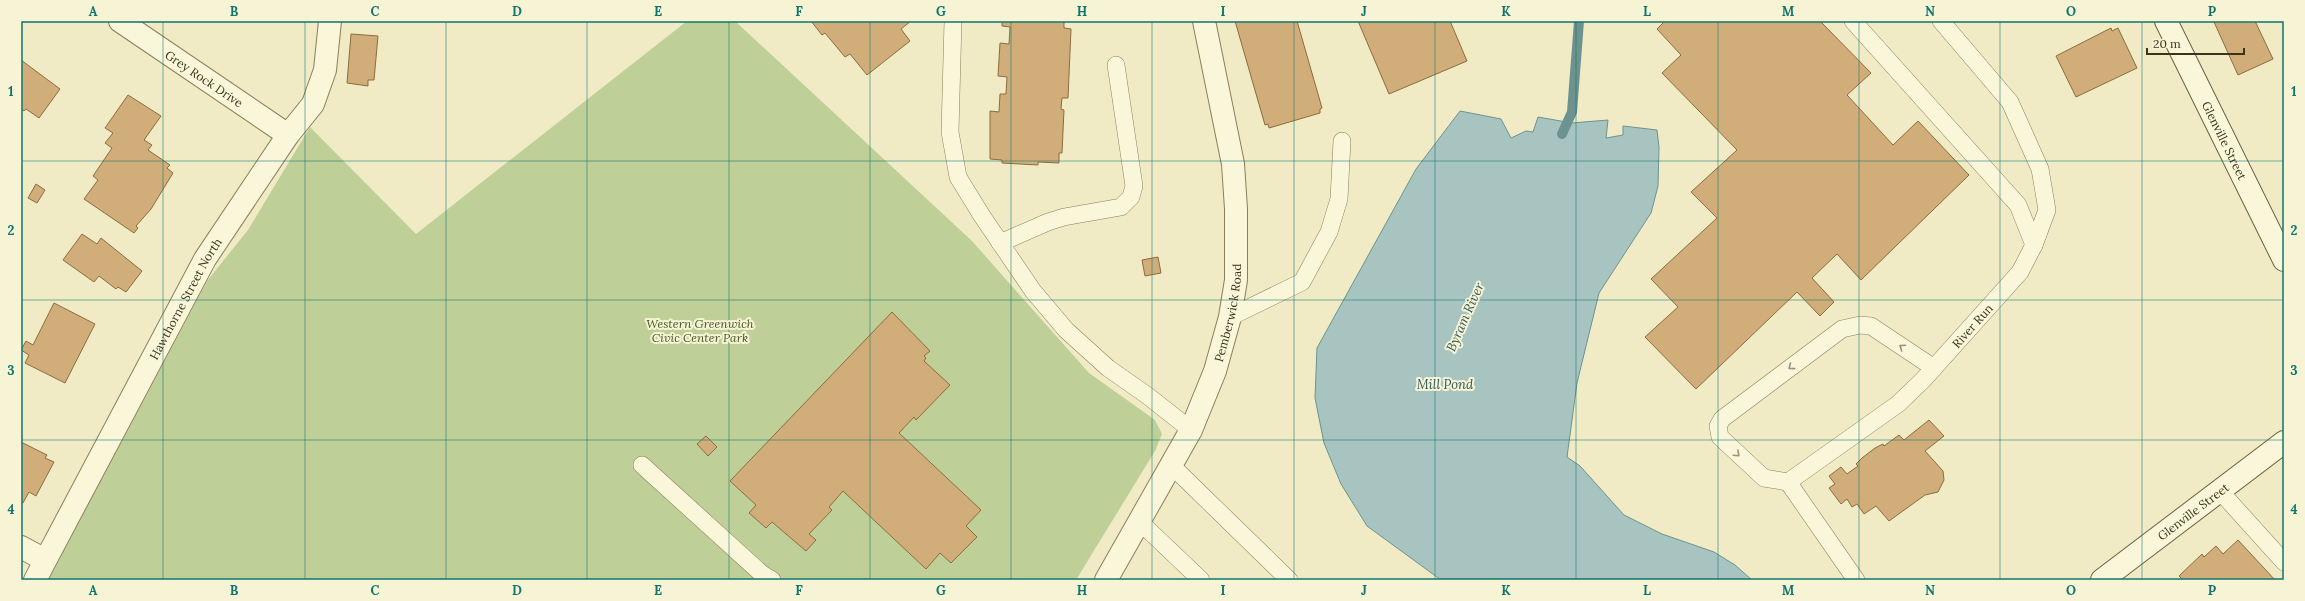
<svg xmlns="http://www.w3.org/2000/svg" width="2305" height="601" viewBox="0 0 2305 601" font-family="Lora,serif">
<rect width="100%" height="100%" fill="#f0ebc5"/>
<!-- green -->
<polygon fill="#bfcf98" points="687,21 735,21 972,241 1089,373 1155,420 1162,434 1155,451 1076,580 48,580 207,281 248,230 310,127 416,234"/>
<!-- water -->
<polygon fill="#a7c4c0" stroke="#6d9390" points="1460,111 1501,119 1511,138 1526,131 1533,132 1538,117 1572,123 1608,120 1606,138 1623,135 1623,126 1657,130 1659,147 1658,186 1651,213 1599,293 1577,383 1567,457 1580,466 1624,515 1662,534 1714,552 1735,565 1752,580 1441,580 1367,526 1341,484 1324,443 1315,398 1317,348 1416,169"/>
<g fill="none" stroke-linecap="round" stroke-linejoin="round">
<!-- stream -->
<polyline stroke="#6d9390" stroke-width="10" points="1562,134 1572,112 1579,21"/>
</g>
<!-- building -->
<g fill="#d0ad79" stroke="#8d6c3e">
<polygon points="811,21 911,21 901,29 910,41 867,75 850,54 845,57 825,33 822,35"/>
<polygon points="1002,21 1064,21 1064,28 1071,29 1068,98 1062,98 1061,109 1064,110 1062,153 1059,153 1059,163 1038,162 1038,165 1002,163 1002,160 990,159 990,111 999,112 1000,94 1006,94 1007,77 998,76 1000,43 1009,44 1010,27 1002,26"/>
<polygon points="1235,21 1297,21 1322,108 1320,109 1320,113 1269,128 1268,124 1265,125"/>
<polygon points="1358,21 1450,21 1467,61 1389,94"/>
<polygon points="1665,21 1820,21 1871,73 1847,95 1893,145 1918,121 1969,175 1861,280 1837,254 1812,278 1834,302 1820,316 1797,292 1696,389 1645,337 1678,307 1651,279 1717,218 1691,192 1737,150 1662,73 1681,55 1657,29"/>
<polygon points="2217,21 2255,21 2273,59 2238,75 2214,22"/>
<polygon points="2111,28 2112,31 2118,28 2137,68 2076,97 2056,56"/>
<polygon points="351,34 378,36 374,80 368,80 368,86 347,83"/>
<polygon points="21,60 60,89 39,118 26,109 24,111 21,109"/>
<polygon points="128,95 161,116 144,140 152,145 148,150 170,165 167,168 173,173 151,209 136,226 138,228 134,233 84,199 98,180 93,176 112,148 105,143 113,133 105,128"/>
<polygon points="36,184 45,190 37,203 28,198"/>
<polygon points="82,234 97,244 101,238 142,271 126,292 118,287 116,289 99,276 94,282 63,260"/>
<polygon points="1158,257 1161,273 1145,276 1142,260"/>
<polygon points="54,303 95,324 65,383 25,363 29,355 21,350 26,341 33,345"/>
<polygon points="892,312 930,351 924,356 926,358 924,361 950,385 916,420 914,417 899,433 981,510 966,526 977,537 951,563 940,553 926,569 843,491 829,507 832,510 809,534 816,540 806,551 772,522 766,528 749,513 756,505 730,481"/>
<polygon points="1929,420 1944,436 1925,451 1943,471 1944,480 1938,492 1925,495 1889,521 1876,506 1864,514 1857,504 1852,507 1847,499 1841,504 1829,488 1835,484 1829,476 1841,467 1847,474 1858,466 1856,464 1862,458 1875,448 1883,444 1884,446 1899,435 1904,440"/>
<polygon points="706,436 717,447 708,456 697,444"/>
<polygon points="21,442 47,455 45,458 54,462 36,496 29,492 23,503 21,502"/>
<polygon points="2238,540 2275,580 2183,580 2179,576 2202,554 2204,557 2216,546 2223,554"/>
</g>
<g fill="none" stroke-linecap="round" stroke-linejoin="round">
<defs>
<g id="service">
<polyline points="953,21 950,132 958,177 982,216 1033,291 1066,330 1108,368 1148,396 1191,430"/>
<polyline points="1853,21 2018,205 2034,245"/>
<polyline points="1000,243 1048,222 1064,217 1121,207 1131,197 1134,186 1116,65"/>
<polyline points="1230,317 1302,282 1329,232 1339,199 1342,141"/>
<polyline points="642,465 762,574 772,580"/>
<polyline points="1171,465 1289,580"/>
<polyline points="1788,482 1764,478 1720,437 1718,426 1722,419 1842,329 1860,325 1871,326 1934,368"/>
<polyline points="2219,490 2284,562"/>
<polyline points="1139,521 1201,580"/>
<path id="s1" d="M1856 580 1788 482 1898 404 1923 380 2020 272 2034 245 2047 210 2040 169 2010 102 1941 21"/>
</g>
<g id="minor">
<path id="s2" d="M120 21 288 135"/>
<polyline points="21,547 45,560"/>
<path id="s3" d="M35 580 205 259 288 135 313 104 325 70 330 21"/>
<path id="s4" d="M1106 580 1191 430 1215 371 1230 317 1236 280V209L1233 164 1204 21"/>
</g>
<g id="secondary">
<path id="s5" d="M2166 21 2284 260"/>
<path id="s6" d="M2102 580 2284 442"/>
</g>
</defs>
<!-- service casing -->
<use href="#service" stroke="#8d7e5a" stroke-width="18"/>
<!-- minor casing -->
<use href="#minor" stroke="#8d7e5a" stroke-width="24"/>
<!-- secondary casing -->
<use href="#secondary" stroke="#6f5f3d" stroke-width="24"/>
<!-- service -->
<use href="#service" stroke="#faf6d9" stroke-width="17"/>
<!-- minor -->
<use href="#minor" stroke="#faf6d9" stroke-width="22"/>
<!-- secondary -->
<use href="#secondary" stroke="#faf6d9" stroke-width="22"/>
</g>
<!-- one-way arrows -->
<defs><path id="oneway-chevron" d="M-2-3.5L2.5 0L-2 3.5" fill="none" stroke-width="1.6" stroke-linecap="round" stroke-linejoin="round"/></defs>
<g stroke="#9b947c">
<use href="#oneway-chevron" transform="translate(1902 347) rotate(-146)"/>
<use href="#oneway-chevron" transform="translate(1791 367) rotate(143)"/>
<use href="#oneway-chevron" transform="translate(1737 454) rotate(43)"/>
</g>
<!-- grid -->
<path fill="none" stroke="#0f766e" stroke-width="1" stroke-opacity="0.55" d="M163 21V580M305 21V580M446 21V580M587 21V580M729 21V580M870 21V580M1011 21V580M1152 21V580M1294 21V580M1435 21V580M1576 21V580M1718 21V580M1859 21V580M2000 21V580M2142 21V580M21 161H2284M21 300H2284M21 440H2284"/>
<g text-anchor="middle" dominant-baseline="central" stroke-width="4" stroke-linejoin="round" paint-order="stroke">
<!-- street labels -->
<g font-size="12" fill="#3c321e" stroke="#f7f4d5">
<text stroke="none"><textPath href="#s2" startOffset="102">Grey Rock Drive</textPath></text>
<text stroke="none"><textPath href="#s5" startOffset="133">Glenville Street</textPath></text>
<text stroke="none"><textPath href="#s3" startOffset="319">Hawthorne Street North</textPath></text>
<text stroke="none"><textPath href="#s4" startOffset="296">Pemberwick Road</textPath></text>
<text stroke="none"><textPath href="#s1" startOffset="362">River Run</textPath></text>
<text stroke="none"><textPath href="#s6" startOffset="114">Glenville Street</textPath></text>
</g>
<!-- park labels -->
<g font-size="12" font-style="italic" fill="#425924" stroke="#f7f4d5">
<text x="700" y="323">Western Greenwich<tspan x="700" dy="14">Civic Center Park</tspan></text>
</g>
<!-- water labels -->
<g font-size="13" font-style="italic" fill="#2d575c" stroke="#f7f4d5">
<text transform="translate(1465 317) rotate(-66)">Byram River</text>
<text x="1445" y="384">Mill Pond</text>
</g>
</g>
<!-- border -->
<rect width="2305" height="601" fill="none" stroke="#f7f4d5" stroke-width="44"/>
<!-- scale -->
<path d="M2147 48v6h97v-6" fill="none" stroke="#3c321e" stroke-width="2"/>
<text x="2153" y="48" font-size="12" fill="#3c321e" stroke="#f7f4d5" stroke-width="3" paint-order="stroke">20 m</text>
<rect x="22" y="22" width="2261" height="557" fill="none" stroke="#0f766e" stroke-width="1.5"/>
<g font-size="13" text-anchor="middle" font-weight="bold" fill="#0f766e">
<text x="93" y="16">A</text>
<text x="234" y="16">B</text>
<text x="375" y="16">C</text>
<text x="517" y="16">D</text>
<text x="658" y="16">E</text>
<text x="799" y="16">F</text>
<text x="941" y="16">G</text>
<text x="1082" y="16">H</text>
<text x="1223" y="16">I</text>
<text x="1364" y="16">J</text>
<text x="1506" y="16">K</text>
<text x="1647" y="16">L</text>
<text x="1788" y="16">M</text>
<text x="1930" y="16">N</text>
<text x="2071" y="16">O</text>
<text x="2212" y="16">P</text>
<text x="11" y="96">1</text>
<text x="2294" y="96">1</text>
<text x="11" y="235">2</text>
<text x="2294" y="235">2</text>
<text x="11" y="375">3</text>
<text x="2294" y="375">3</text>
<text x="11" y="514">4</text>
<text x="2294" y="514">4</text>
<text x="93" y="595">A</text>
<text x="234" y="595">B</text>
<text x="375" y="595">C</text>
<text x="517" y="595">D</text>
<text x="658" y="595">E</text>
<text x="799" y="595">F</text>
<text x="941" y="595">G</text>
<text x="1082" y="595">H</text>
<text x="1223" y="595">I</text>
<text x="1364" y="595">J</text>
<text x="1506" y="595">K</text>
<text x="1647" y="595">L</text>
<text x="1788" y="595">M</text>
<text x="1930" y="595">N</text>
<text x="2071" y="595">O</text>
<text x="2212" y="595">P</text>
</g>
</svg>
